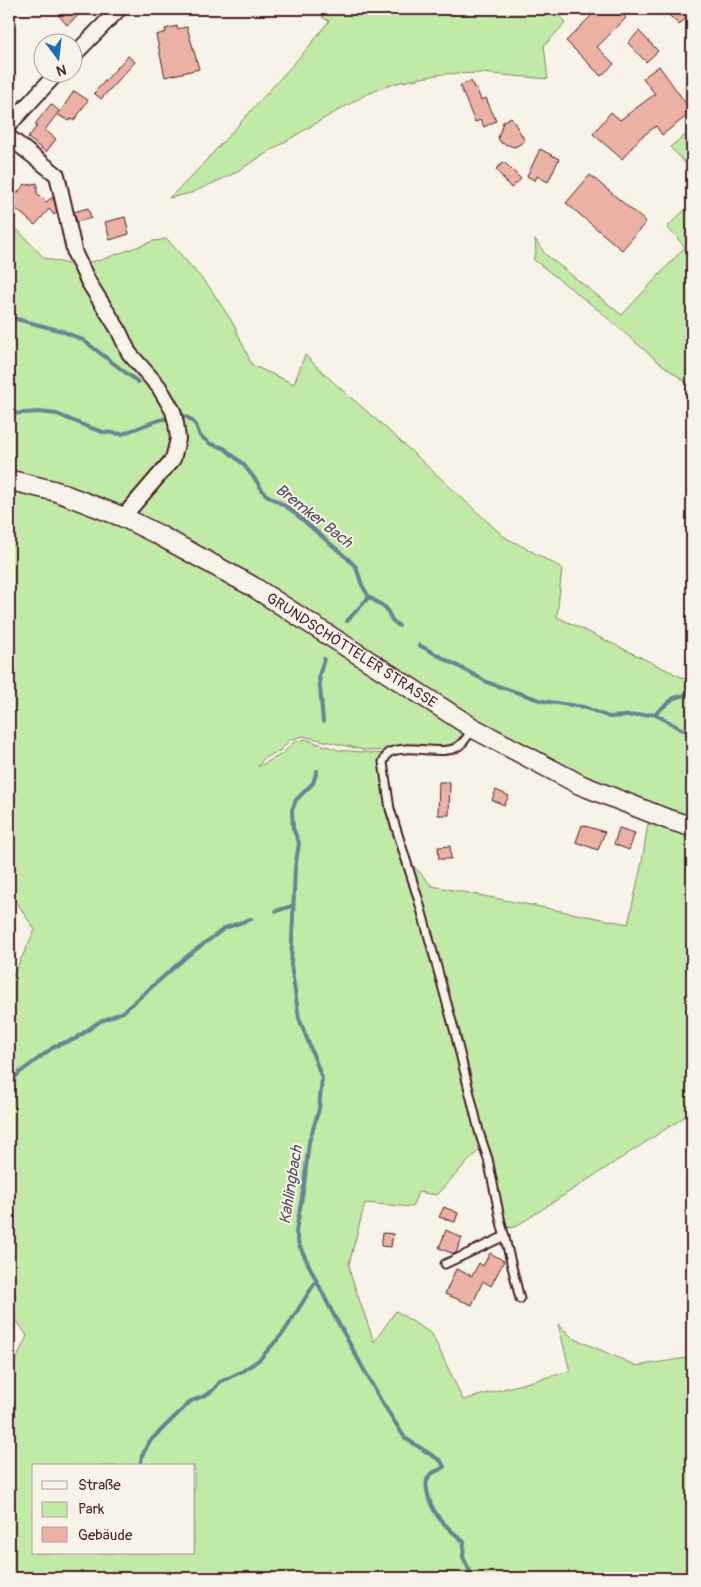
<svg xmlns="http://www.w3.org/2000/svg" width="701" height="1587" viewBox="0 0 701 1587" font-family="Pangolin,sans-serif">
<rect width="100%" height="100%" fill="#f7f3e8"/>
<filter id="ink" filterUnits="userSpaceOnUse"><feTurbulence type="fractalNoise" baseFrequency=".02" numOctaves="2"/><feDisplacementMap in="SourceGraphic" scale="10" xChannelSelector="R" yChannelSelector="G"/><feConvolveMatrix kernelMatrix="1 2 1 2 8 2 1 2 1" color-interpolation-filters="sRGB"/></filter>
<g filter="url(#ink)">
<!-- green -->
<g fill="#c1eaa6" stroke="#868468" fill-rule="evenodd">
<polygon points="325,9 555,9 565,23 544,46 548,79 481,73 442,74 392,84 365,95 311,126 231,175 191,193 169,198 192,176 307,49 329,21 322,17"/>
<polygon points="692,130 692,170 670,147"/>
<polygon points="692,203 692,387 656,360 597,309 533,259 536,253 535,239 545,254 622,315 685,247 667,227"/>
<path d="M17 229 44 258 72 265 101 260 153 241 167 239 210 288 234 325 252 365 294 384 305 355 333 382 387 429 503 536 562 568 557 617 692 682V827L468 731 463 740 451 748 397 747 387 751 364 750 303 736 290 740 281 750 264 758 258 767 282 754 294 742 305 739 338 750 385 754 382 762 482 1147 436 1195 418 1192 412 1207 365 1203 349 1264 351 1276 374 1342 396 1311 432 1334 463 1400 570 1371 558 1324 573 1338 637 1366 692 1357V1578H9V1375L27 1336 9 1309V984L35 930 9 891V256ZM34 1466H194V1553H34Z"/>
<polygon points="648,824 664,825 692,833 692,1112 515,1227 507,1228 489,1153 411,863 432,886 628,924 642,862"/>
</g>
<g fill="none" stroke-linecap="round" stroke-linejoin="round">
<!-- stream -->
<g stroke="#678493" stroke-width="4">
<polyline points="9,317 62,331 83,340 138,382"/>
<polyline points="9,414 39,412 57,414 88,427 103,432 122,434 156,421 171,417"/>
<polyline points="178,416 183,415 190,419 196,425 200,436 211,444 224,448 243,464 255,479 265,494 290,509 347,558 356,567 362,585 369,597 386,608 392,620 399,626"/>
<polyline points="347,621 369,597"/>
<polyline points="419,645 489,683 543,701 584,707 609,717 655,714 681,729 692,732"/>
<polyline points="655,714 674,698 685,695 689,690"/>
<polyline points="323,722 319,676 324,659"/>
<path d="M317 771 313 783 296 800 292 810 293 828 299 843 295 868 291 965 299 1018 322 1078 319 1109 309 1142 304 1185 296 1232 299 1245 330 1308 380 1399 405 1438 441 1461 444 1467C440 1470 433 1472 430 1475 426 1480 426 1484 427 1490 431 1515 446 1526 464 1542L463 1557 473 1578"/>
<polyline points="276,911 292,906"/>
<polyline points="9,1084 19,1073 55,1046 75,1039 99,1022 123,1012 186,957 225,928 251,919"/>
<polyline points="140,1466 142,1456 149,1442 191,1401 204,1396 212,1391 220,1382 243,1371 260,1359 284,1332 316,1281"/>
</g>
</g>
<!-- building -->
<g fill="#ebb1a4" stroke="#4a1f2b">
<polygon points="53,9 86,9 67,25"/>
<polygon points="598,9 617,9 626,18 597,47 614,64 601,76 566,41"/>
<polygon points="673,9 692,9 692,12 679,25 668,14"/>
<polygon points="177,26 177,29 187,27 199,69 165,77 156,35 166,32 165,29"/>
<polygon points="639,31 658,51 646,62 628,43"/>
<polygon points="128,56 135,62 101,99 94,93"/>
<polygon points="659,66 692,112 662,135 656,126 640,138 622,159 593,134 611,112 620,120 655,94 643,78"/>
<polygon points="471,81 474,88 476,87 481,100 486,98 496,121 484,127 481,120 475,122 460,86"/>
<polygon points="74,91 88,100 74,121 71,119 69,121 58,115"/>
<polygon points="51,104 59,111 45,130 56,139 46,152 28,138 37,126 35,124"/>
<polygon points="511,117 525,141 515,147 501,143 498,138 503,122"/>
<polygon points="540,149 559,159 548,182 537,176 535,181 527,176"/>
<polygon points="504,162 521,179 511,188 496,169"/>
<polygon points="590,175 646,222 622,250 566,203"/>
<polygon points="37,183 37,193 46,202 53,197 57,212 54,215 49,209 35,225 9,203 25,184 27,185"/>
<polygon points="88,208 91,218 77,222 74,212"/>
<polygon points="125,217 129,234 110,240 105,222"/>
<polygon points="439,782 450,782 449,815 438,815"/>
<polygon points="496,790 509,796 504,805 492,800"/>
<polygon points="582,825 605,832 598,850 576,842"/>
<polygon points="619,828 635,833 629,850 614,844"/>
<polygon points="450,846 451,859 439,859 438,847"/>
<polygon points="444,1207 458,1213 455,1222 439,1217"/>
<polygon points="446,1230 462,1238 456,1253 454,1254 439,1248"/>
<polygon points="383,1233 393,1234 391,1247 381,1246"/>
<polygon points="490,1253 504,1261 491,1286 483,1281 472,1305 445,1294 456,1269 472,1276 479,1263 483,1266"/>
</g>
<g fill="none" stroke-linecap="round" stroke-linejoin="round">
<defs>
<g id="service">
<path d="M472 730C467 737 462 746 453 749 434 755 408 743 388 753L383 762 390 809 418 898 454 1029 480 1135 488 1159 500 1218 520 1299"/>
<polyline points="445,1264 505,1236"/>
</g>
<g id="minor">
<polyline points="72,57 119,9"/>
<polyline points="9,125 58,72"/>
<polyline points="9,137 57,175 75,254 89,283 118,329 129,353 159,387 173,411 176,423 178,439 173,459 123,517"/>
</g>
<g id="secondary">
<path id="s1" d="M9 480 55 491 123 517 157 534 252 586 473 728 581 785 667 819 692 827"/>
</g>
</defs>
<!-- service casing -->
<use href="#service" stroke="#4a1f2b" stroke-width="11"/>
<!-- minor casing -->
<use href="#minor" stroke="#4a1f2b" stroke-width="18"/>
<!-- secondary casing -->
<use href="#secondary" stroke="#4a1f2b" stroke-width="22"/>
<!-- service -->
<use href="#service" stroke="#f7f3e8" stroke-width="7"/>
<!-- minor -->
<use href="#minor" stroke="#f7f3e8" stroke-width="14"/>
<!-- secondary -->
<use href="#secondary" stroke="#f7f3e8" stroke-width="19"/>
</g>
</g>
<g text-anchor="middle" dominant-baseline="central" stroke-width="4" stroke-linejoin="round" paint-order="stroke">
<!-- street labels -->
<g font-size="15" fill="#4a1f2b" stroke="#f7f3e8">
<text stroke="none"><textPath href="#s1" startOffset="385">GRUNDSCHÖTTELER STRASSE</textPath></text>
</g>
<!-- water labels -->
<g font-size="16" font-style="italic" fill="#58525f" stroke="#f7f3e8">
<text transform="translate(314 516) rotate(38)">Bremker Bach</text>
<text transform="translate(291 1185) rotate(-81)">Kahlingbach</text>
</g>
</g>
<!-- margin -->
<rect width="701" height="1587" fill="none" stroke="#f7f3e8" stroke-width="30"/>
<rect x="15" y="15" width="671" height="1557" fill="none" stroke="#4a1f2b" stroke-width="2" filter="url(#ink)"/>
<!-- legend -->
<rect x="32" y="1464" width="162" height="90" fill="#f7f3e8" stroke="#b29e9c"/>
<rect x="42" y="1481" width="25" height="8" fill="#f7f3e8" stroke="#b29e9c"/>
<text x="78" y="1490" font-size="15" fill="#4a1f2b">Straße</text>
<rect x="42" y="1502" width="25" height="15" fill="#c1eaa6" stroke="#b29e9c"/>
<text x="78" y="1514" font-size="15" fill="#4a1f2b">Park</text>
<rect x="42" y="1527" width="25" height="15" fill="#ebb1a4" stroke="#b29e9c"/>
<text x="78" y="1540" font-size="15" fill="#4a1f2b">Gebäude</text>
<!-- north arrow -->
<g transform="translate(58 58) rotate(165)"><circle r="24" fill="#f7f3e8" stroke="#b29e9c"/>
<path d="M0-4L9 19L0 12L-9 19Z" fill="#1f6fb2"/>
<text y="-8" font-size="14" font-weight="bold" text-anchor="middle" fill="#4a1f2b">N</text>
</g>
</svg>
